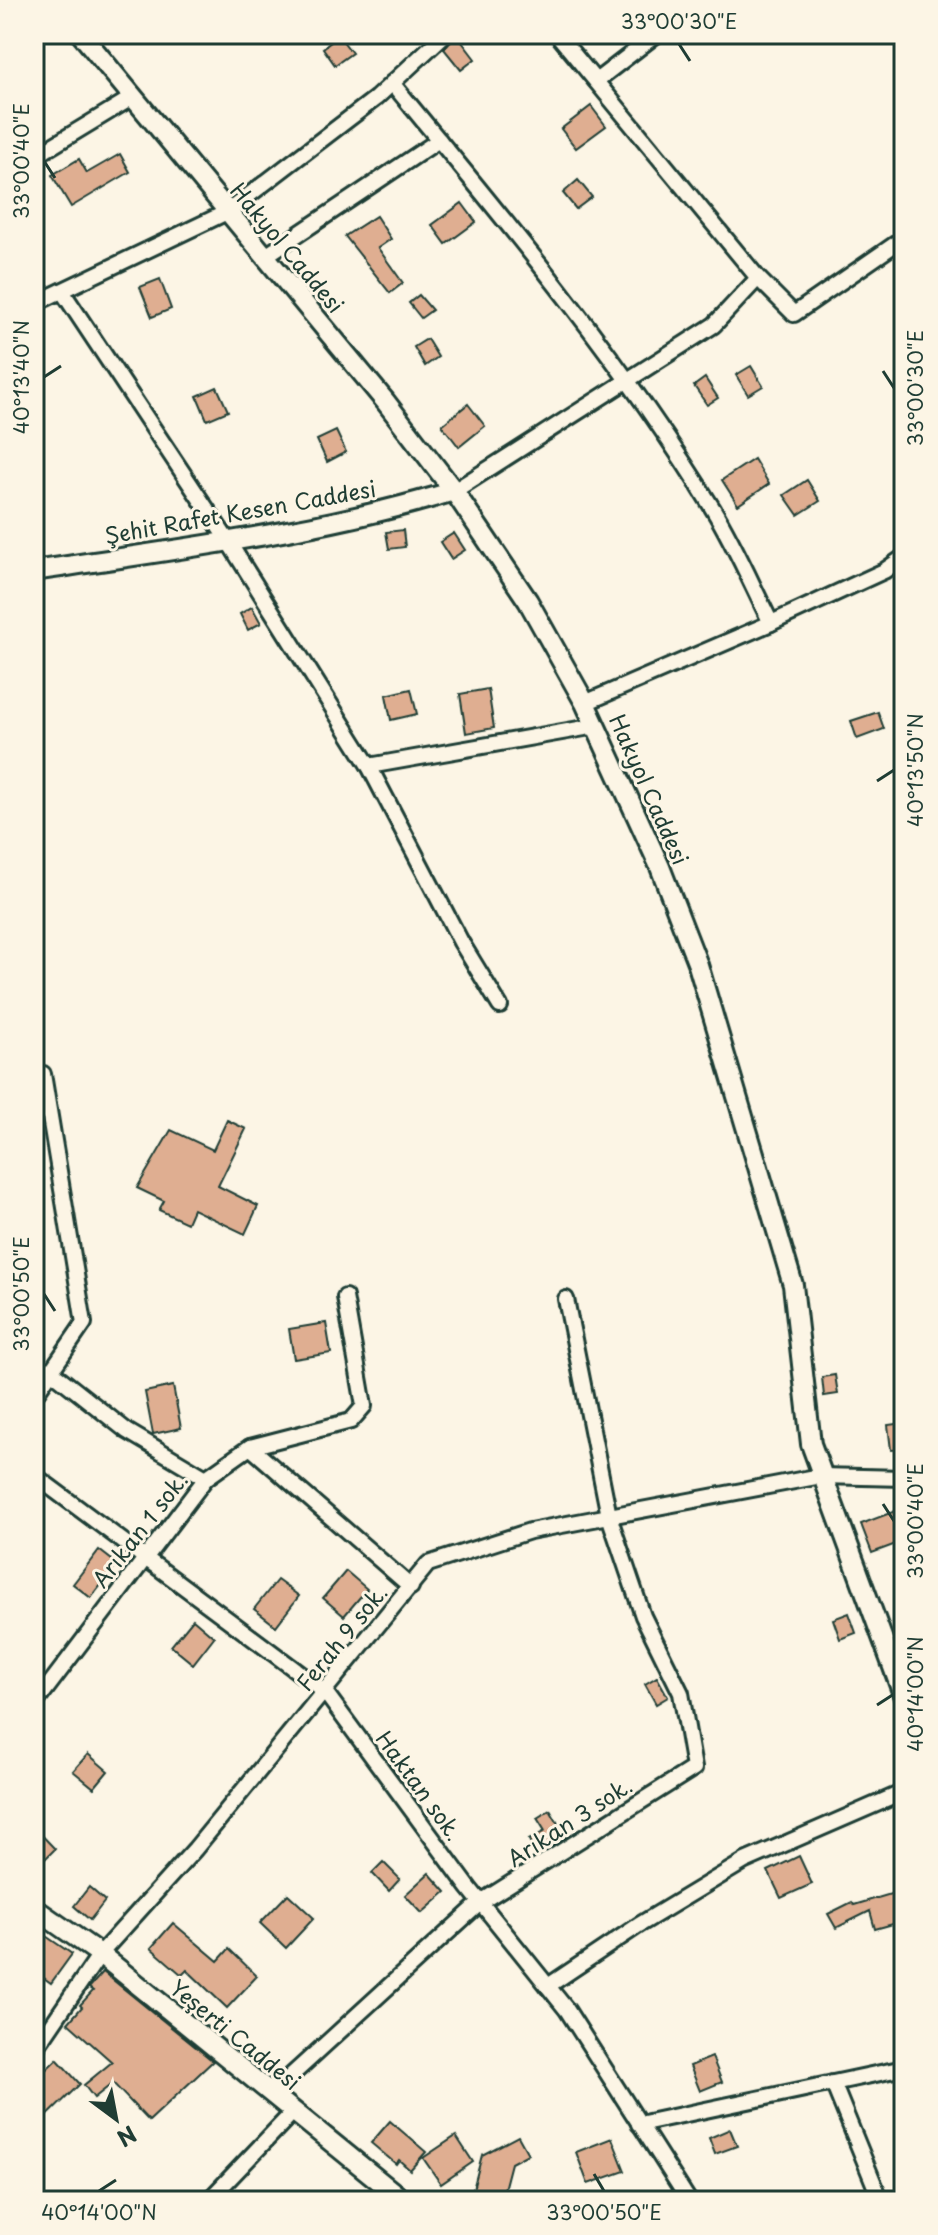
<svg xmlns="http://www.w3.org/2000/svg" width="938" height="2235" viewBox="0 0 938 2235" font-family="'Playpen Sans',sans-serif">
<rect width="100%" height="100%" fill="#fcf5e5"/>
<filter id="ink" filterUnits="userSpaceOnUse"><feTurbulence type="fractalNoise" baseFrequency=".0125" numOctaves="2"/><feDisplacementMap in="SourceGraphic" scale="16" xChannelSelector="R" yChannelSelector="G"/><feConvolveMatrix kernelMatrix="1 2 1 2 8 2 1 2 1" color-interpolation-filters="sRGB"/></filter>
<g filter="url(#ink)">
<!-- building -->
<g fill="#dfae91" stroke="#1f3d34" stroke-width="2">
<polygon points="456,34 475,59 461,70 444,49"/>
<polygon points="339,36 352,53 335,65 323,48"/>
<polygon points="591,106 606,126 576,148 561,129"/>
<polygon points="120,154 130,172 71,207 52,175 79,159 87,173"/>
<polygon points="578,180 592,197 576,209 563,193"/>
<polygon points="462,203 476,222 446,244 432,225"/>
<polygon points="376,216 391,239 378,248 403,283 390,293 345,236"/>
<polygon points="160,279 171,309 152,317 140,287"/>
<polygon points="419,295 432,310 421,318 409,303"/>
<polygon points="427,339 438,357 425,366 414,347"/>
<polygon points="751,366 763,386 748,395 736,375"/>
<polygon points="705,378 718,398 707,405 694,386"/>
<polygon points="217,387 228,411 207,420 197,396"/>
<polygon points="468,404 485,426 459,447 442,425"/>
<polygon points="336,431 346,452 327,462 317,440"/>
<polygon points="754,459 769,484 738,505 722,480"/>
<polygon points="807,480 820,501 798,515 784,495"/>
<polygon points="403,530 405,547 389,549 386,532"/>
<polygon points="454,533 465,550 451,559 440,542"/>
<polygon points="252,607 261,623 248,630 240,614"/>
<polygon points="411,689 417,714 391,720 386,695"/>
<polygon points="488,689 494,728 466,733 460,694"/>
<polygon points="878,712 884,729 857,739 851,721"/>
<polygon points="227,1120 246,1129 218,1186 258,1206 245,1234 193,1209 187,1223 159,1210 164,1201 137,1188 171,1130 213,1150"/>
<polygon points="326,1323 331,1353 294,1359 289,1329"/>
<polygon points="835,1375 838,1394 824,1396 822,1377"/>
<polygon points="173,1386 181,1428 153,1434 145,1392"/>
<polygon points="904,1423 904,1449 891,1450 888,1425"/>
<polygon points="898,1510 904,1524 904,1541 872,1553 861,1524"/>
<polygon points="99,1550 117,1564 91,1598 73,1584"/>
<polygon points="346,1571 367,1589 344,1616 323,1598"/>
<polygon points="277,1580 299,1596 276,1626 254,1609"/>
<polygon points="849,1613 856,1633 840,1639 833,1619"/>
<polygon points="193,1619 214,1637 193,1664 171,1646"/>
<polygon points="657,1677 668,1697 656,1704 645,1684"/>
<polygon points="88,1754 108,1771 94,1788 73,1771"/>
<polygon points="550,1810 566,1837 537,1855 529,1840 545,1831 537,1818"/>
<polygon points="34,1827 55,1849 34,1870"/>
<polygon points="799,1856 812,1884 781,1898 768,1871"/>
<polygon points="383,1862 400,1879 389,1891 372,1873"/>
<polygon points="429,1873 446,1892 422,1913 405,1895"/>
<polygon points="89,1887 105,1901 90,1920 74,1906"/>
<polygon points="904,1890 904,1921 875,1929 870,1911 836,1928 828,1914 852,1902 854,1905"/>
<polygon points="288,1894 314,1918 286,1948 260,1923"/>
<polygon points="173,1923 218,1961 229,1949 257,1976 227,2008 187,1970 182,1975 151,1948"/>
<polygon points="34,1928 72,1954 51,1983 34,1971"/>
<polygon points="103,1972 213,2061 149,2121 113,2083 94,2098 84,2085 112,2062 68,2023 82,2007 80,2005 93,1991 89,1988"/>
<polygon points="712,2057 722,2082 700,2091 690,2066"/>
<polygon points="57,2059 80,2084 34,2129 34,2081"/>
<polygon points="390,2121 426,2152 410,2170 399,2160 396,2164 371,2143"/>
<polygon points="730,2129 737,2146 715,2154 709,2138"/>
<polygon points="456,2136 473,2162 441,2184 423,2158"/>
<polygon points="518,2136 528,2154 511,2163 501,2201 470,2201 482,2155"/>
<polygon points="612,2138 625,2171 588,2184 576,2152"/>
</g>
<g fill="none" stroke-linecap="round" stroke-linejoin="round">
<defs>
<g id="minor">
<polyline points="557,34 758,278 794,314 904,238"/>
<polyline points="34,36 37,34"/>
<polyline points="596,81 657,34"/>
<path d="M392 83C505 220 620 357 713 509 735 545 752 585 771 623"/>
<polyline points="34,157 133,97"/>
<polyline points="264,257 439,140"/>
<polyline points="62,291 228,541 369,766 596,726"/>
<polyline points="34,304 227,212 376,98 445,34"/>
<polyline points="454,491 714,325 758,278"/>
<polyline points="585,703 771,623 884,571 904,557"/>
<polyline points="369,766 461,942 500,1006"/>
<polyline points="34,1073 43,1074 84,1323 34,1396"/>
<polyline points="51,1371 127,1431 206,1478"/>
<polyline points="250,1447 351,1421 364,1406 345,1297"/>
<polyline points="34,1475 325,1692 469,1888 567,2010 689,2201"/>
<polyline points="34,1705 206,1478 250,1447 411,1587"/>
<polyline points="548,1986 639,1925 745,1861 904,1792"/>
<polyline points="34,2051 100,1954 195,1849 428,1564 530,1531 821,1476 904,1478"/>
<polyline points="833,2083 881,2201"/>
<polyline points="271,2094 481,1902 694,1768 681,1693 643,1616 609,1516 566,1299"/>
<polyline points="639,2124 904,2068"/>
<polyline points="208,2201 293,2112"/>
</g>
<g id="tertiary">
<polyline points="81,34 385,401 454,491 528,601 585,703 660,867 698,965 793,1285 811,1444 904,1697"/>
<path d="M34 571C174 549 318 533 454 491"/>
<polyline points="34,1908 100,1954 404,2201"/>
</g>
</defs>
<!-- minor casing -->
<use href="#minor" stroke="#1f3d34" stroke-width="20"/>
<!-- tertiary casing -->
<use href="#tertiary" stroke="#1f3d34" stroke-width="24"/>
<!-- minor -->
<use href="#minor" stroke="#fcf5e5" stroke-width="14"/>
<!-- tertiary -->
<use href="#tertiary" stroke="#fcf5e5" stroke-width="18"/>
</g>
</g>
<!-- ticks -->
<path fill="none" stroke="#1f3d34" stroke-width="3" d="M679 44 690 61M44 161 55 178M883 371 894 388M44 377 61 366M877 781 894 770M44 1294 55 1311M883 1504 894 1521M877 1705 894 1694M594 2174 604 2191M99 2191 116 2180"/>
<g text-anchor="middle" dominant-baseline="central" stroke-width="6" stroke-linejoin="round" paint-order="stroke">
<!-- street labels -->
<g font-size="22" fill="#1f3d34" stroke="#fcf5e5">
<text transform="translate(288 247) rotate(50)">Hakyol Caddesi</text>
<text transform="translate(240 511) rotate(-10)">Şehit Rafet Kesen Caddesi</text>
<text transform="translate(650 789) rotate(66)">Hakyol Caddesi</text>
<text transform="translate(139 1529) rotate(-52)">Arıkan 1 sok.</text>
<text transform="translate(341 1637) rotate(-51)">Ferah 9 sok.</text>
<text transform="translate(420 1785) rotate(54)">Haktan sok.</text>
<text transform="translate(569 1821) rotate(-33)">Arıkan 3 sok.</text>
<text transform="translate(236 2034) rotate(39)">Yeşerti Caddesi</text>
</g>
</g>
<!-- margin -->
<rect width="938" height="2235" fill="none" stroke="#fcf5e5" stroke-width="88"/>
<!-- north arrow -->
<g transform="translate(116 2119) rotate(148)" stroke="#fcf5e5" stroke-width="6" paint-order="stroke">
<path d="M0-6L14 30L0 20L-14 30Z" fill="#1f3d34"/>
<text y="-12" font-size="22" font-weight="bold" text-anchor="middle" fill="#1f3d34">N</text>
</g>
<rect x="44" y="44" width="850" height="2147" fill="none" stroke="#1f3d34" stroke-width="3"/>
<g font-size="20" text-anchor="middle" fill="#1f3d34">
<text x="679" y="29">33°00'30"E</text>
<text transform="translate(22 161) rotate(-90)" y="7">33°00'40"E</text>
<text transform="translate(22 377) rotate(-90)" y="7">40°13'40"N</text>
<text transform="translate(916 388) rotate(-90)" y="7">33°00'30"E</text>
<text transform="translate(916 770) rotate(-90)" y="7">40°13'50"N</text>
<text transform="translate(22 1294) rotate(-90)" y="7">33°00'50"E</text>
<text transform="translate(916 1521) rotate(-90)" y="7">33°00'40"E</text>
<text transform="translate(916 1694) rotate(-90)" y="7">40°14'00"N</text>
<text x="99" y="2220">40°14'00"N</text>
<text x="604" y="2220">33°00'50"E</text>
</g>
</svg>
